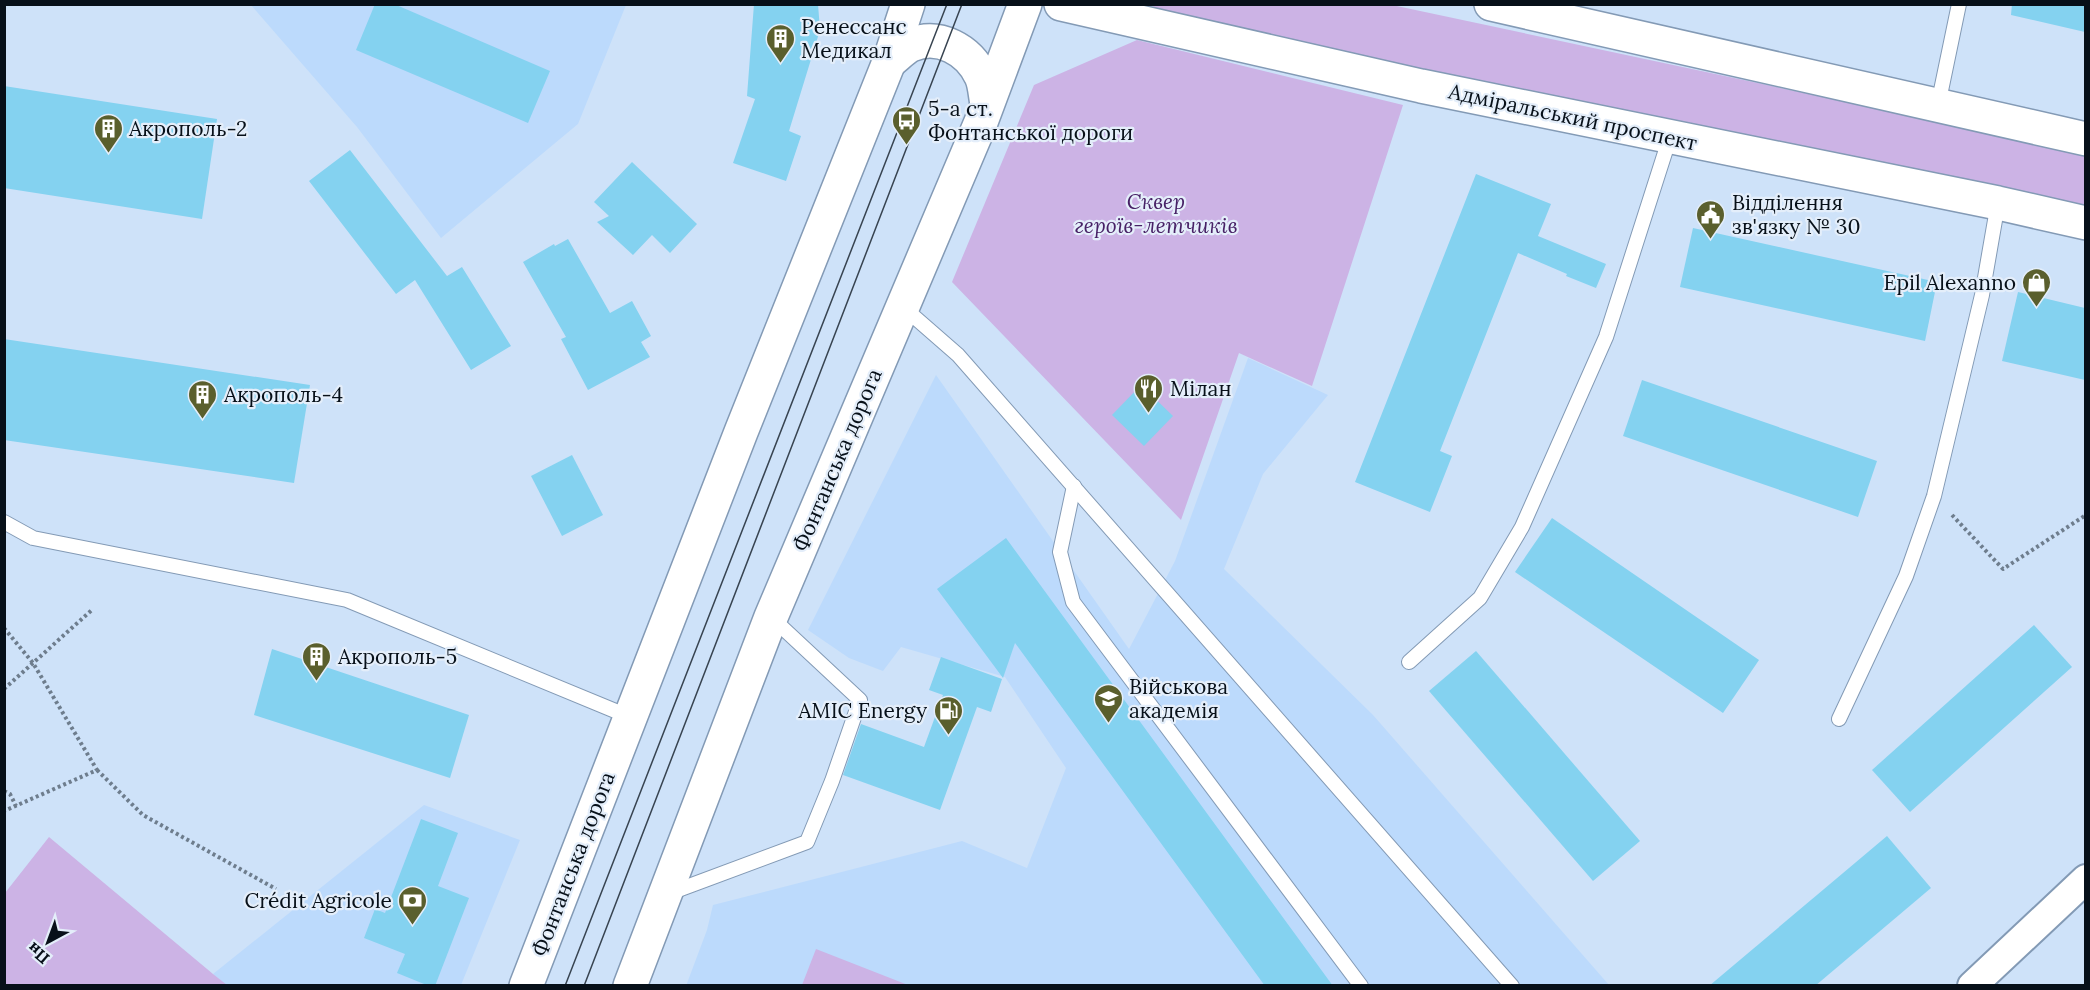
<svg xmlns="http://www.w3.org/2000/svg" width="2090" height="990" viewBox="0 0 2090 990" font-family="Lora,serif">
<rect width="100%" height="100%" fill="#cee2f9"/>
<!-- built -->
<g fill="#bcdafc">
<polygon points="251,5 626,5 578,124 441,238 357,127"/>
<polygon points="1248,358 1328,395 1263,474 1224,569 1373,715 1609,985 686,986 707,930 713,905 962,841 1027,868 1066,768 1005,677 901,647 883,671 849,658 808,630 936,375 1129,649 1175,561"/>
<polygon points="424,805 520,840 461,985 227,986 213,974"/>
</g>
<!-- green -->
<g fill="#ccb3e5">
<polygon points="1154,4 1392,5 2085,153 2085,213 1152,12"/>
<polygon points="1137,40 1403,105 1312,386 1239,353 1181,520 952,282 1034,85"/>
<polygon points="49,837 213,974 227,985 5,985 5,893"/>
<polygon points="816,949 908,985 802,985"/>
</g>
<!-- building -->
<g fill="#84d2f0">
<polygon points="375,4 394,4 550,71 528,123 356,50"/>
<polygon points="754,4 818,4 820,30 789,131 801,136 786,181 733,163 755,99 747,96"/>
<polygon points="2012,4 2085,4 2085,32 2011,15"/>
<polygon points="4,86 217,119 202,219 4,188"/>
<polygon points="350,150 447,276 462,267 511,346 471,370 415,280 396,294 309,181"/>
<polygon points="632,162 697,224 670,253 652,235 633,255 597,222 609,216 594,202"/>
<polygon points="1476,174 1551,204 1538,236 1606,264 1596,288 1566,276 1567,274 1518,253 1440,451 1452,456 1430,512 1355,482"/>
<polygon points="1693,228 1937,282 1925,341 1680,287"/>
<polygon points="568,239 610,313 632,301 651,336 641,342 650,357 588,390 561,339 566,337 523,262 554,244 555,246"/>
<polygon points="2018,292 2085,308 2085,380 2002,361"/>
<polygon points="4,339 310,385 294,483 4,440"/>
<polygon points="1642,380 1877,461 1858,517 1623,436"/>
<polygon points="1141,385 1173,416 1144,446 1112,415"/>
<polygon points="572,455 603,515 562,536 531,476"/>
<polygon points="1552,518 1759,660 1723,713 1515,572"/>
<polygon points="1006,538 1333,986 1265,986 1015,643 1003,678 937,589"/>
<polygon points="2034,625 2072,667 1910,812 1872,770"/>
<polygon points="272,649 469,715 450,778 254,715"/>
<polygon points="1476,651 1640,841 1593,881 1429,691"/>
<polygon points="941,657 1002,679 991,712 977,707 940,810 843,775 861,724 924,747 943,695 929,690"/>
<polygon points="421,819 458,833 438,886 469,898 435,986 429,986 397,973 405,954 364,938 375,909 385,913"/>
<polygon points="1887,836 1931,888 1815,986 1709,986"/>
</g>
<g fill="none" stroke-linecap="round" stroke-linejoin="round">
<defs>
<g id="lane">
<polyline points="1938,105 1959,4"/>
<polyline points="903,307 958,355 1512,986"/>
<polyline points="1074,486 1060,552 1073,602 1361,986"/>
<polyline points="4,522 33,538 347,600 630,717"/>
<polyline points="1409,662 1480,598 1522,527 1606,337 1670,137"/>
<polyline points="1839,719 1906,576 1934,496 1982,295 1998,203"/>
<polyline points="670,893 807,842 832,781 860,700 771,617"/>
</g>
<polyline id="street" points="1972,986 2086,879"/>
<g id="secondary">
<polyline points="1061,4 1421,86 1998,203 2086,223"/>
<polyline points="1491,4 2086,139"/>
<path d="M889 62C896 57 903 49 911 45 939 33 969 50 981 76 985 84 985 95 987 104"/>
<polyline points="526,986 741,432 889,62 908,4"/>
<polyline points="630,986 771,617 981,122 1025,4"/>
</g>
</defs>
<!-- lane casing -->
<use href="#lane" stroke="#839ab5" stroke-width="16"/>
<!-- street casing -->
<use href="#street" stroke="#839ab5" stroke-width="32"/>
<!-- secondary casing -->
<use href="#secondary" stroke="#839ab5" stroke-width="36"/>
<!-- path -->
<g stroke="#6e7d8d" stroke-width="4" stroke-dasharray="3 3" stroke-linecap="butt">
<polyline points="1952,515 2003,569 2086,515"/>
<polyline points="4,628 33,663 97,770 4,811"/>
<polyline points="4,689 93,609"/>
<polyline points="97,770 143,815 276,889"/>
<polyline points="4,791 10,794 16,806"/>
</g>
<!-- lane -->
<use href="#lane" stroke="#fff" stroke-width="14"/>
<!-- street -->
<use href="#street" stroke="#fff" stroke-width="28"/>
<!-- secondary -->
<use href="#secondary" stroke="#fff" stroke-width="33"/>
<!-- tram -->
<g stroke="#384451" stroke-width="1.5">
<polyline points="565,986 947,4"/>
<polyline points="584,986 962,4"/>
</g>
</g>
<!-- icons -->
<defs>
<symbol id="building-pin" viewBox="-11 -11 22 30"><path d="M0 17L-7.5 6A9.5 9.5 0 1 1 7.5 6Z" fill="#5a5f2d" stroke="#e4eefa"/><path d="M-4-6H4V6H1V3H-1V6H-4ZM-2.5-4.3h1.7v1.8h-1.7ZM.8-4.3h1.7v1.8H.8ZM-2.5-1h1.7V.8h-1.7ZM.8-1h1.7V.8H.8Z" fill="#fff"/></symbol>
<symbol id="bus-pin" viewBox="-11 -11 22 30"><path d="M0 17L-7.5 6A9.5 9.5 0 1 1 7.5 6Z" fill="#5a5f2d" stroke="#e4eefa"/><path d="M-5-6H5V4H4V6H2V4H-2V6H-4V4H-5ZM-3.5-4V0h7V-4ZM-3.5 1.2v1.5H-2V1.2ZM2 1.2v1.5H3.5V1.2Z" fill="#fff"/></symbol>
<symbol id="civic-pin" viewBox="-11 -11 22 30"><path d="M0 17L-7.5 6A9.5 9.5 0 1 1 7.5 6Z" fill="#5a5f2d" stroke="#e4eefa"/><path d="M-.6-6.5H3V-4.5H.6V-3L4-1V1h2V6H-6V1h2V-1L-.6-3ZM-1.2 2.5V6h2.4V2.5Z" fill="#fff"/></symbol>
<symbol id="shop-pin" viewBox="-11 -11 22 30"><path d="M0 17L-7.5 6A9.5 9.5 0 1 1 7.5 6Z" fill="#5a5f2d" stroke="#e4eefa"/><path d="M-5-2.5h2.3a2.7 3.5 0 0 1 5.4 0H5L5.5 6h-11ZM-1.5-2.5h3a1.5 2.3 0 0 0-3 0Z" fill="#fff"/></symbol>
<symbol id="restaurant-pin" viewBox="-11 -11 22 30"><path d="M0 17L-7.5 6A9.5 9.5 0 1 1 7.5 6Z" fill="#5a5f2d" stroke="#e4eefa"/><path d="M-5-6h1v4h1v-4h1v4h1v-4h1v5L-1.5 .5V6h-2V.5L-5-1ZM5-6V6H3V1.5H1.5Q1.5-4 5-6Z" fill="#fff"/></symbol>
<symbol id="university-pin" viewBox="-11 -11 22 30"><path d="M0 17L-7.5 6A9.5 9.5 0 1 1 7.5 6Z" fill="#5a5f2d" stroke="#e4eefa"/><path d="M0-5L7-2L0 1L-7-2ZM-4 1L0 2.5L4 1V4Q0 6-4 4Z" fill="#fff"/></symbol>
<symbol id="fuel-pin" viewBox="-11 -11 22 30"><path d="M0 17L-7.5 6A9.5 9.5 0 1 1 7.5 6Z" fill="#5a5f2d" stroke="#e4eefa"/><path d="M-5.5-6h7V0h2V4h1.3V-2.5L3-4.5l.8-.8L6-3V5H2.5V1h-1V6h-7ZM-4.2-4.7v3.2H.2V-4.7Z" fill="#fff"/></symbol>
<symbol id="bank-pin" viewBox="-11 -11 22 30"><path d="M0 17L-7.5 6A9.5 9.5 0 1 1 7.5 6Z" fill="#5a5f2d" stroke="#e4eefa"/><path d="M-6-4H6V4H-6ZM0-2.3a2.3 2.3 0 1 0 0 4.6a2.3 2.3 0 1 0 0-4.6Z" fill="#fff"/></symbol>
</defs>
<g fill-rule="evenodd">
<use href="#building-pin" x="764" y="22" width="33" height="45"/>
<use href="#bus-pin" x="890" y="104" width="33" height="45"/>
<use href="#building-pin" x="92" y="112" width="33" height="45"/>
<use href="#civic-pin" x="1694" y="198" width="33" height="45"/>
<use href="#shop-pin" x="2020" y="266" width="33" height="45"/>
<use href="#restaurant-pin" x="1132" y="372" width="33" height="45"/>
<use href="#building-pin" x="186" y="378" width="33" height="45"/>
<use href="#building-pin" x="300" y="640" width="33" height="45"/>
<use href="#university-pin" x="1092" y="682" width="33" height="45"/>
<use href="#fuel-pin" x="932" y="694" width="33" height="45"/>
<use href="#bank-pin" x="396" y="884" width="33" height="45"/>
</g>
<g text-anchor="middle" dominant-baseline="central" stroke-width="4.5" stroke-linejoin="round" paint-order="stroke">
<!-- poi labels -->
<g font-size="21" fill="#071019" stroke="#e4eefa" text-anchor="start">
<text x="801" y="26">Ренессанс<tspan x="801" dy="24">Медикал</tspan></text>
<text x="928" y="108">5-а ст.<tspan x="928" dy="24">Фонтанської дороги</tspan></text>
<text x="129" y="128">Акрополь-2</text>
<text x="1732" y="202">Відділення<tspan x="1732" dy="24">зв'язку № 30</tspan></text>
<text x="2016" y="282" text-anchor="end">Epil Alexanno</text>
<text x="1170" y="388">Мілан</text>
<text x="224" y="394">Акрополь-4</text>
<text x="338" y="656">Акрополь-5</text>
<text x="1129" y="686">Військова<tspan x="1129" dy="24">академія</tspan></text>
<text x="927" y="710" text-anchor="end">AMIC Energy</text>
<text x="392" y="900" text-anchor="end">Crédit Agricole</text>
</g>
<!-- street labels -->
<g font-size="21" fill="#071019" stroke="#e4eefa">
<text transform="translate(1573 117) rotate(12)">Адміральський проспект</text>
<text transform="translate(837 460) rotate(-67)">Фонтанська дорога</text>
<text transform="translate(573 864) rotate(-69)">Фонтанська дорога</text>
</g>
<!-- park labels -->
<g font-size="21" font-style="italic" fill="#472166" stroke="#e4eefa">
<text x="1156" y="201">Сквер<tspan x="1156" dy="24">героїв-летчиків</tspan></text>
</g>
</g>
<!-- border -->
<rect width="2090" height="990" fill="none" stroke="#071019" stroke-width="12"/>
<!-- north arrow -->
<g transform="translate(48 942) rotate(221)" stroke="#e4eefa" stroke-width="4.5" paint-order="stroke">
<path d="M0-4.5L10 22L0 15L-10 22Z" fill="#071019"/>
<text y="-9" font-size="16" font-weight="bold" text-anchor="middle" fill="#071019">Пн</text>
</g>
</svg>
